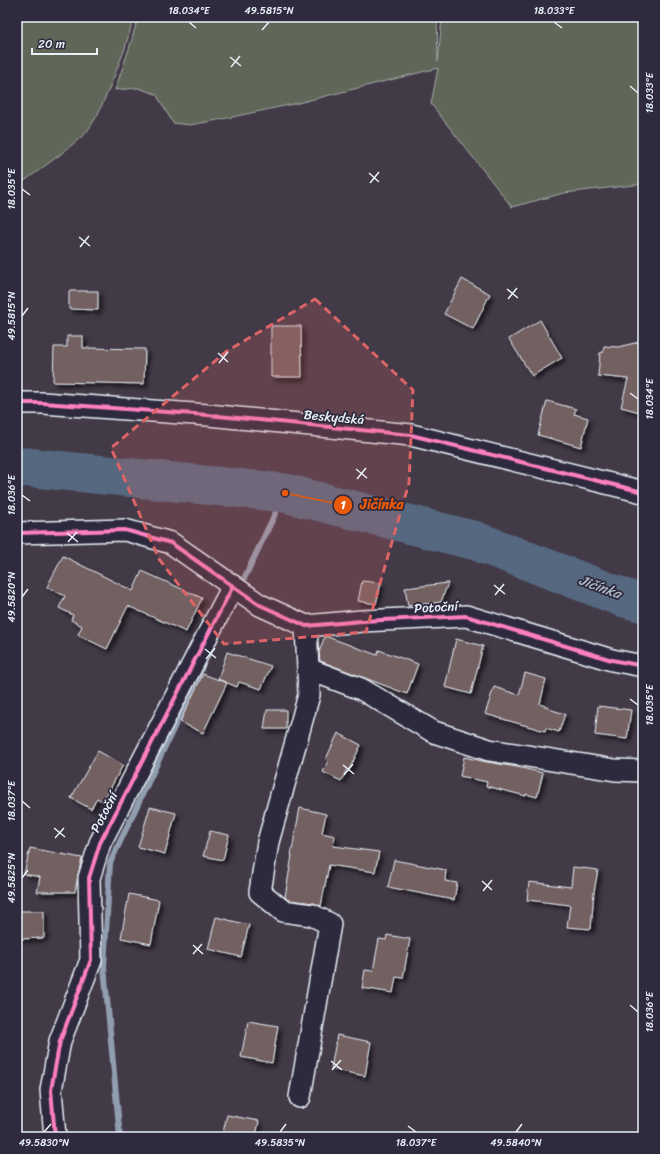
<svg xmlns="http://www.w3.org/2000/svg" width="660" height="1154" viewBox="0 0 660 1154" font-family="Sriracha,sans-serif">
<defs>
<filter id="shadow"><feDropShadow dx="3.5" dy="3.5" stdDeviation="2" flood-color="#0009"/></filter>
</defs>
<rect width="100%" height="100%" fill="#433a48"/>
<filter id="ink" filterUnits="userSpaceOnUse"><feTurbulence type="fractalNoise" baseFrequency=".025" numOctaves="2"/><feDisplacementMap in="SourceGraphic" scale="8" xChannelSelector="R" yChannelSelector="G"/><feConvolveMatrix kernelMatrix="1 2 1 2 8 2 1 2 1" color-interpolation-filters="sRGB"/></filter>
<g filter="url(#ink)">
<!-- green -->
<g fill="#606658" stroke="#a4aca8">
<polygon points="17,17 134,17 124,51 109,89 97,116 86,133 61,154 23,182 17,183"/>
<polygon points="138,17 437,17 438,62 442,17 643,17 643,184 564,193 512,207 431,104 438,68 298,103 218,120 190,125 173,123 156,94 138,88 115,90 130,46"/>
</g>
<g fill="none" stroke-linecap="round" stroke-linejoin="round">
<!-- stream -->
<g stroke="#909eb0" stroke-width="6">
<polyline points="240,587 285,493"/>
<polyline points="120,1137 104,967 110,863 201,670"/>
</g>
<!-- river -->
<polyline stroke="#556780" stroke-width="39" points="17,469 25,467 285,493 476,541 624,598 643,603"/>
</g>
<!-- building -->
<g fill="#736160" stroke="#e8f1f8" filter="url(#shadow)">
<polygon points="462,279 490,294 473,329 444,314"/>
<polygon points="69,291 98,291 98,310 69,309"/>
<polygon points="540,320 562,358 532,376 509,339"/>
<polygon points="271,326 301,326 302,377 271,377"/>
<polygon points="67,336 83,336 83,348 145,349 144,384 53,382 54,347 67,347"/>
<polygon points="643,341 643,413 621,407 628,379 598,376 600,353 603,352 604,346 618,347"/>
<polygon points="547,401 576,409 574,414 588,418 581,447 538,435"/>
<polygon points="63,556 133,591 142,571 202,598 186,632 128,606 107,649 78,635 82,626 71,620 73,615 59,608 65,596 47,587"/>
<polygon points="362,581 381,583 376,604 358,601"/>
<polygon points="448,583 441,602 408,606 405,588"/>
<polygon points="325,636 377,655 379,650 418,664 407,694 320,661 319,652"/>
<polygon points="456,639 483,646 471,694 445,687"/>
<polygon points="227,652 271,666 261,689 239,682 237,687 218,679"/>
<polygon points="525,673 546,679 540,704 550,708 552,710 565,714 559,732 546,728 545,731 485,714 494,687 519,695"/>
<polygon points="203,674 227,683 203,733 180,722"/>
<polygon points="598,706 631,710 627,739 595,735"/>
<polygon points="267,710 286,710 286,729 264,729"/>
<polygon points="338,733 361,745 349,770 347,769 341,781 323,772 328,761 326,759"/>
<polygon points="98,751 123,765 103,802 97,798 91,809 71,798"/>
<polygon points="464,757 487,762 517,767 543,773 537,797 526,794 526,796 486,786 487,782 460,776"/>
<polygon points="150,807 176,813 165,854 138,847"/>
<polygon points="300,808 326,814 322,833 335,836 333,846 379,852 375,872 329,865 321,906 314,903 288,900 285,897 292,855 291,855"/>
<polygon points="210,831 229,835 223,860 203,856"/>
<polygon points="30,848 82,858 78,875 75,892 37,892 40,877 24,874"/>
<polygon points="394,860 446,870 445,881 457,883 454,900 388,887"/>
<polygon points="573,867 598,870 594,892 591,929 567,927 570,905 527,900 529,882 571,887"/>
<polygon points="129,894 159,900 151,944 121,938"/>
<polygon points="17,911 44,911 44,938 17,939"/>
<polygon points="216,917 249,925 241,957 208,949"/>
<polygon points="387,935 410,939 403,978 396,977 393,993 362,988 365,970 373,971 379,939 386,940"/>
<polygon points="248,1021 278,1026 272,1063 241,1057"/>
<polygon points="337,1035 371,1042 365,1076 331,1069"/>
<polygon points="227,1115 259,1121 256,1137 222,1137"/>
</g>
<g fill="none" stroke-linecap="round" stroke-linejoin="round">
<defs>
<g id="minor">
<polyline points="17,403 43,403 208,415 411,435 643,492"/>
<polyline points="17,533 125,530 171,543 260,605 306,626 362,621 466,616 612,660 643,666"/>
<polyline points="306,626 308,669 361,689 434,732 489,750 615,770 643,771"/>
<polyline points="300,1097 330,924 312,915 283,911 260,892 268,842 309,695 308,669"/>
<polyline points="55,1137 51,1090 60,1041 91,960 89,878 100,843 233,586"/>
</g>
</defs>
<!-- minor casing -->
<use href="#minor" stroke="#e8f1f8" stroke-width="24"/>
<!-- minor -->
<use href="#minor" stroke="#2f2a3d" stroke-width="21"/>
<defs>
<g id="cycleway">
<polyline points="17,403 43,403 208,415 411,435 643,492"/>
<polyline points="17,533 125,530 171,543 260,605 306,626 362,621 466,616 612,660 643,666"/>
<polyline points="55,1137 51,1090 60,1041 91,960 89,878 100,843 233,586"/>
</g>
</defs>
<!-- cycleway casing -->
<use href="#cycleway" stroke="#2f2a3d" stroke-width="6"/>
<!-- cycleway -->
<use href="#cycleway" stroke="#ff80c0" stroke-width="4"/>
</g>
</g>
<!-- marked area -->
<path fill="#db6466" fill-opacity="0.2" stroke="#db6466" stroke-width="3" stroke-dasharray="8 5" stroke-linejoin="round" d="M315 299 413 390 409 483 366 632 224 644 159 559 111 448 227 351Z"/>
<!-- ticks -->
<path fill="none" stroke="#e8f1f8" stroke-width="1.5" d="M189 22 196 28M554 22 562 28M262 30 269 22M230 57 241 66M231 67 240 56M630 86 638 93M369 173 379 182M370 183 379 172M22 189 30 195M79 237 90 246M80 247 89 236M507 289 518 298M508 299 517 288M22 316 28 308M218 353 228 362M219 363 228 352M630 393 638 399M356 469 367 478M357 479 366 468M22 495 30 501M67 533 78 542M68 542 77 532M494 585 505 594M495 595 504 584M22 597 28 589M205 649 216 658M206 659 215 648M630 699 638 705M343 765 354 774M344 775 353 764M22 801 30 808M54 828 65 837M55 838 64 828M22 878 28 870M482 881 492 890M483 891 492 880M193 945 203 954M193 954 202 944M630 1005 638 1012M331 1061 342 1070M332 1070 341 1060M408 1126 416 1132M44 1132 51 1124M280 1132 286 1124M516 1132 522 1124"/>
<g text-anchor="middle" dominant-baseline="central" stroke-width="3.5" stroke-linejoin="round" paint-order="stroke">
<!-- street labels -->
<g font-size="13" fill="#e8f1f8" stroke="#2f2a3d">
<text transform="translate(334 417) rotate(5)">Beskydská</text>
<text transform="translate(436 607) rotate(-3)">Potoční</text>
<text transform="translate(104 812) rotate(-63)">Potoční</text>
</g>
<!-- water labels -->
<g font-size="14" font-style="italic" fill="#adbac8" stroke="#2f2a3d">
<text transform="translate(600 587) rotate(20)">Jičínka</text>
</g>
</g>
<!-- callouts -->
<path fill="none" stroke="#e8590c" stroke-width="1.5" d="M285 493L343 505"/>
<g fill="#e8590c" stroke="#2f2a3d" stroke-width="1.5">
<circle cx="285" cy="493" r="4"/>
<circle cx="343" cy="505" r="10"/>
</g>
<g font-size="12" text-anchor="middle" font-weight="bold" fill="#fff">
<text x="343" y="509">1</text>
</g>
<g font-size="14" text-anchor="middle" font-weight="bold" fill="#e8590c" stroke="#2f2a3d" stroke-width="3.5" stroke-linejoin="round" paint-order="stroke">
<text x="382" y="509">Jičínka</text>
</g>
<!-- margin -->
<rect width="660" height="1154" fill="none" stroke="#2f2a3d" stroke-width="44"/>
<!-- scale -->
<path d="M32 48v6h65v-6" fill="none" stroke="#e8f1f8" stroke-width="2"/>
<text x="38" y="48" font-size="12" fill="#e8f1f8" stroke="#2f2a3d" stroke-width="3" paint-order="stroke">20 m</text>
<rect x="22" y="22" width="616" height="1110" fill="none" stroke="#e8f1f8" stroke-width="1.5"/>
<g font-size="10" text-anchor="middle" fill="#e8f1f8">
<text x="189" y="14">18.034°E</text>
<text x="269" y="14">49.5815°N</text>
<text x="554" y="14">18.033°E</text>
<text transform="translate(649 93) rotate(-90)" y="4">18.033°E</text>
<text transform="translate(11 189) rotate(-90)" y="4">18.035°E</text>
<text transform="translate(11 316) rotate(-90)" y="4">49.5815°N</text>
<text transform="translate(649 399) rotate(-90)" y="4">18.034°E</text>
<text transform="translate(11 495) rotate(-90)" y="4">18.036°E</text>
<text transform="translate(11 597) rotate(-90)" y="4">49.5820°N</text>
<text transform="translate(649 705) rotate(-90)" y="4">18.035°E</text>
<text transform="translate(11 801) rotate(-90)" y="4">18.037°E</text>
<text transform="translate(11 878) rotate(-90)" y="4">49.5825°N</text>
<text transform="translate(649 1012) rotate(-90)" y="4">18.036°E</text>
<text x="44" y="1146">49.5830°N</text>
<text x="280" y="1146">49.5835°N</text>
<text x="416" y="1146">18.037°E</text>
<text x="516" y="1146">49.5840°N</text>
</g>
</svg>
